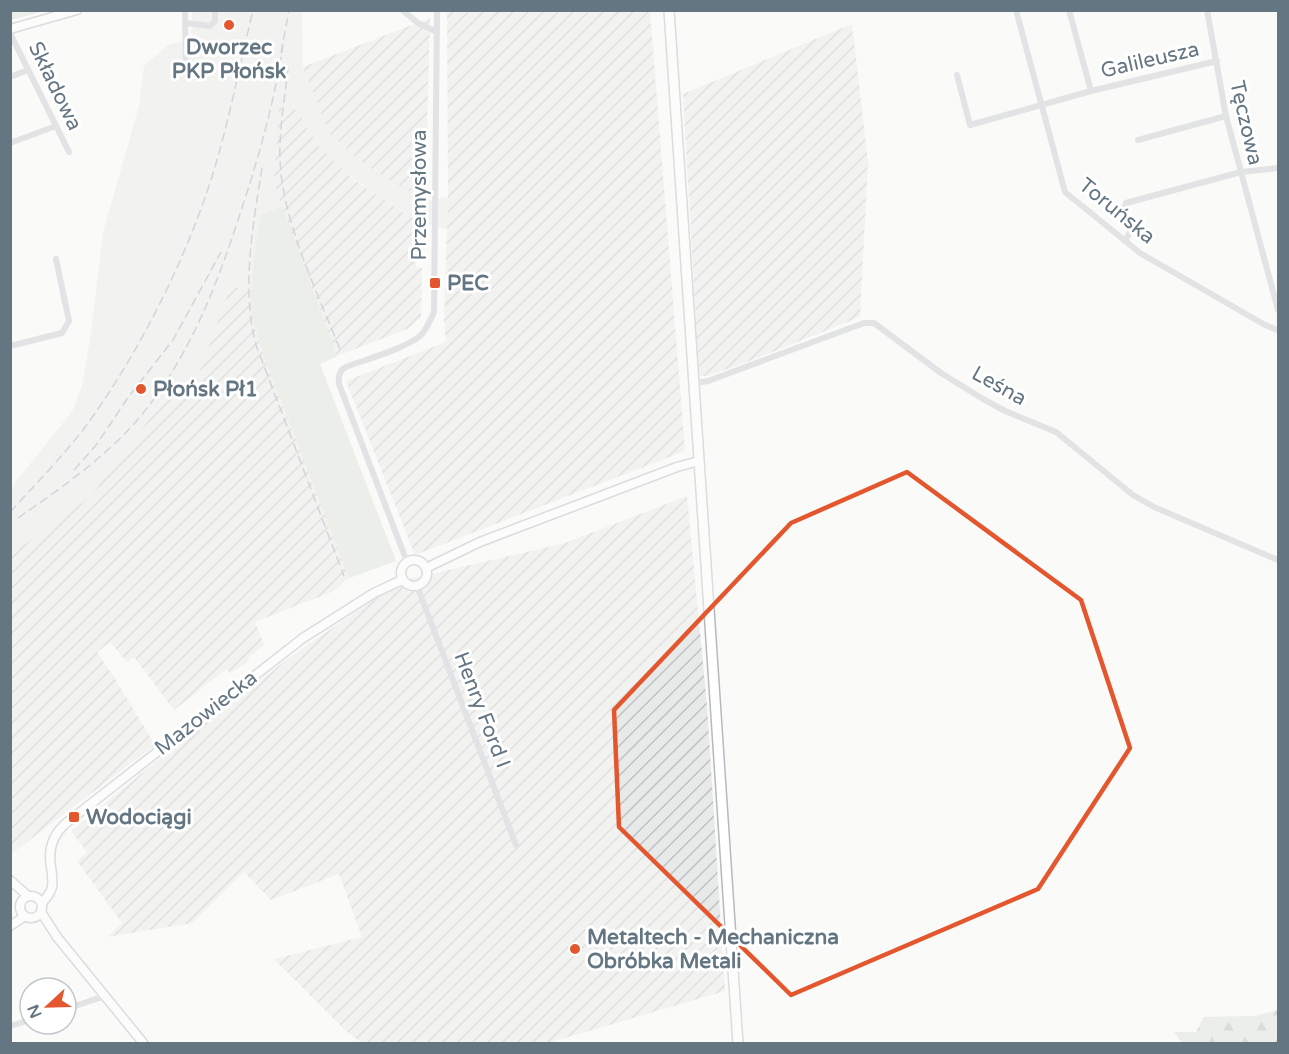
<svg xmlns="http://www.w3.org/2000/svg" width="1289" height="1054" viewBox="0 0 1289 1054" font-family="'Varela Round',sans-serif">
<defs>
<pattern id="industrial-furrows" width="10" height="10" patternUnits="userSpaceOnUse" patternTransform="scale(1.5)"><rect width="10" height="10" fill="#e8e9e9"/><path d="M-1 1l2-2M0 10L10 0M9 11l2-2" fill="none" stroke="#c0c1c2"/></pattern>
<pattern id="forest-firs" width="22" height="20" patternUnits="userSpaceOnUse" patternTransform="scale(1.5)"><rect width="22" height="20" fill="#dadfd7"/><path d="M5 1l3.5 6h-7zM16 11l3.5 6h-7z" fill="#b4b9b4"/></pattern>
<pattern id="park-tufts" width="24" height="20" patternUnits="userSpaceOnUse" patternTransform="scale(1.5)"><rect width="24" height="20" fill="#dadfd7"/><path d="M3 7l-1-3M5 7V3M7 7l1-3M15 17l-1-3M17 17v-4M19 17l1-3" fill="none" stroke="#b4b9b4"/></pattern>
</defs>
<rect width="100%" height="100%" fill="#fafaf8"/>
<!-- built -->
<polygon fill="#e8e9e9" points="192,11 302,11 303,67 425,201 448,197 447,229 417,221 352,178 317,144 297,110 274,182 282,206 260,215 250,292 231,285 195,385 177,381 90,497 11,554 10,489 73,410 82,386 91,333 103,233 139,106 144,66 169,44 191,40"/>
<!-- industrial -->
<g fill="url(#industrial-furrows)">
<polygon points="447,11 650,11 685,451 415,555 346,381 446,342 444,320 448,197"/>
<polygon points="430,18 425,201 364,164 329,133 303,67"/>
<polygon points="852,24 868,162 860,317 755,359 708,376 699,376 683,94"/>
<polygon points="279,107 297,110 317,144 351,178 417,221 416,267 422,268 421,317 407,329 337,356 287,224 274,182"/>
<polygon points="231,285 250,292 252,317 263,354 349,578 334,591 255,622 264,645 249,657 248,662 230,673 227,669 174,710 134,657 127,662 110,642 97,652 114,677 155,745 11,854 11,554 90,497 178,381 195,384"/>
<polygon points="687,496 707,705 725,991 548,1043 362,1043 347,1032 274,959 362,937 339,874 271,900 244,872 192,923 107,937 122,923 77,861 87,852 71,831 165,754 290,657 401,581 565,543"/>
</g>
<!-- grass -->
<polygon fill="#dadfd7" points="282,206 337,356 320,364 396,561 349,578 263,354 252,317 250,292 260,215"/>
<!-- forest -->
<polygon fill="url(#forest-firs)" points="1278,1010 1278,1043 1183,1043 1174,1032 1196,1032 1204,1017 1255,1016"/>
<!-- park -->
<polygon fill="url(#park-tufts)" points="11,10 45,10 45,11 11,20"/>
<g fill="none" stroke-linecap="round" stroke-linejoin="round">
<defs>
<g id="secondary">
<polyline points="10,29 77,10"/>
<circle cx="414" cy="573" r="13"/>
<polyline points="426,568 480,542 677,467 699,461"/>
<polyline points="10,880 28,896"/>
<circle cx="31" cy="907" r="11"/>
<path d="M42 903C46 898 51 893 52 887 53 881 52 873 51 867 48 850 52 836 65 824L303 638 374 593 402 580"/>
<polyline points="41,912 57,937 144,1044"/>
<polyline points="10,926 25,916"/>
</g>
<polyline id="primary" points="669,10 738,1044"/>
</defs>
<!-- secondary casing -->
<use href="#secondary" stroke="#b3babf" stroke-width="11"/>
<!-- primary casing -->
<use href="#primary" stroke="#b5babe" stroke-width="12"/>
<!-- street -->
<g stroke="#c3c8cc" stroke-width="6">
<polyline points="185,10 186,74"/>
<polyline points="402,10 418,23 437,32"/>
<polyline points="1016,10 1065,192 1140,253 1265,325 1278,330"/>
<polyline points="1207,10 1226,116 1278,310"/>
<polyline points="185,23 210,26 215,21 215,10"/>
<polyline points="10,33 69,152"/>
<polyline points="957,75 970,125 1091,91 1069,10"/>
<polyline points="10,77 28,70"/>
<polyline points="1091,91 1217,61"/>
<polyline points="1138,140 1226,116"/>
<polyline points="10,143 56,126"/>
<polyline points="1125,241 1130,232 1124,209 1126,203 1241,172 1278,168"/>
<polyline points="10,346 62,333 69,321 56,259"/>
<polyline points="694,383 708,381 864,323 874,323 941,373 983,399 1005,411 1056,432 1133,495 1154,507 1278,560"/>
<path d="M407 562 339 384C338 376 339 370 346 367 367 359 404 349 420 336 427 329 430 321 434 312L437 10"/>
<polyline points="417,586 516,845"/>
<polyline points="66,1009 105,996"/>
<polyline points="10,1026 30,1020"/>
</g>
<!-- secondary -->
<use href="#secondary" stroke="#fff" stroke-width="8"/>
<!-- primary -->
<use href="#primary" stroke="#fff" stroke-width="9"/>
<!-- rail -->
<g stroke="#a2aab0" stroke-width="1.5" stroke-dasharray="9 4.5" stroke-linecap="butt">
<polyline points="281,53 289,10"/>
<path d="M288 67C285 98 279 128 280 159 282 222 318 293 341 352"/>
<path d="M262 168C253 225 241 288 256 345L344 576"/>
<polyline points="74,470 97,444 127,399 173,340 221,252"/>
<path d="M10 512C35 485 61 458 83 430 136 358 182 268 210 183 228 127 239 68 253 10"/>
<path d="M18 518C58 490 99 462 132 426 185 367 215 291 239 217 258 160 274 104 283 45"/>
</g>
</g>
<!-- marked area -->
<path d="M0 0H1289V1054H0ZM907 472 1081 600 1130 748 1038 889 791 995 619 827 614 710 791 523Z" fill="#fafaf8" fill-opacity=".55" fill-rule="evenodd"/>
<path fill="none" stroke="#e4572e" stroke-width="4.5" stroke-linejoin="round" d="M907 472 1081 600 1130 748 1038 889 791 995 619 827 614 710 791 523Z"/>
<!-- markers -->
<g fill="#e4572e" stroke="#fff" stroke-width="2">
<circle cx="229" cy="25" r="6"/>
<rect x="429" y="277" width="12" height="12" rx="3"/>
<circle cx="141" cy="389" r="6"/>
<rect x="68" y="811" width="12" height="12" rx="3"/>
<circle cx="575" cy="949" r="6"/>
</g>
<g text-anchor="middle" dominant-baseline="central" stroke-width="6" stroke-linejoin="round" paint-order="stroke">
<!-- poi labels -->
<g font-size="21" font-weight="bold" fill="#657683" stroke="#fff" text-anchor="start">
<text x="229" y="47" text-anchor="middle">Dworzec<tspan x="229" dy="24">PKP Płońsk</tspan></text>
<text x="447" y="283">PEC</text>
<text x="153" y="389">Płońsk Pł1</text>
<text x="86" y="817">Wodociągi</text>
<text x="587" y="937">Metaltech - Mechaniczna<tspan x="587" dy="24">Obróbka Metali</tspan></text>
</g>
<!-- street labels -->
<g font-size="21" fill="#657683" stroke="#fff">
<text transform="translate(1150 60) rotate(-13)">Galileusza</text>
<text transform="translate(55 86) rotate(64)">Składowa</text>
<text transform="translate(1246 123) rotate(77)">Tęczowa</text>
<text transform="translate(419 195) rotate(-90)">Przemysłowa</text>
<text transform="translate(1117 211) rotate(39)">Toruńska</text>
<text transform="translate(999 386) rotate(29)">Leśna</text>
<text transform="translate(482 710) rotate(69)">Henry Ford I</text>
<text transform="translate(206 713) rotate(-38)">Mazowiecka</text>
</g>
</g>
<!-- border -->
<rect width="1289" height="1054" fill="none" stroke="#657683" stroke-width="24"/>
<!-- north arrow -->
<g transform="translate(48 1006) rotate(248)"><circle r="28" fill="#ffffff" stroke="#c1c8cd" stroke-width="1.5"/>
<path d="M0-4.5L10 22L0 15L-10 22Z" fill="#e4572e"/>
<text y="-9" font-size="16" font-weight="bold" text-anchor="middle" fill="#657683">N</text>
</g>
</svg>
